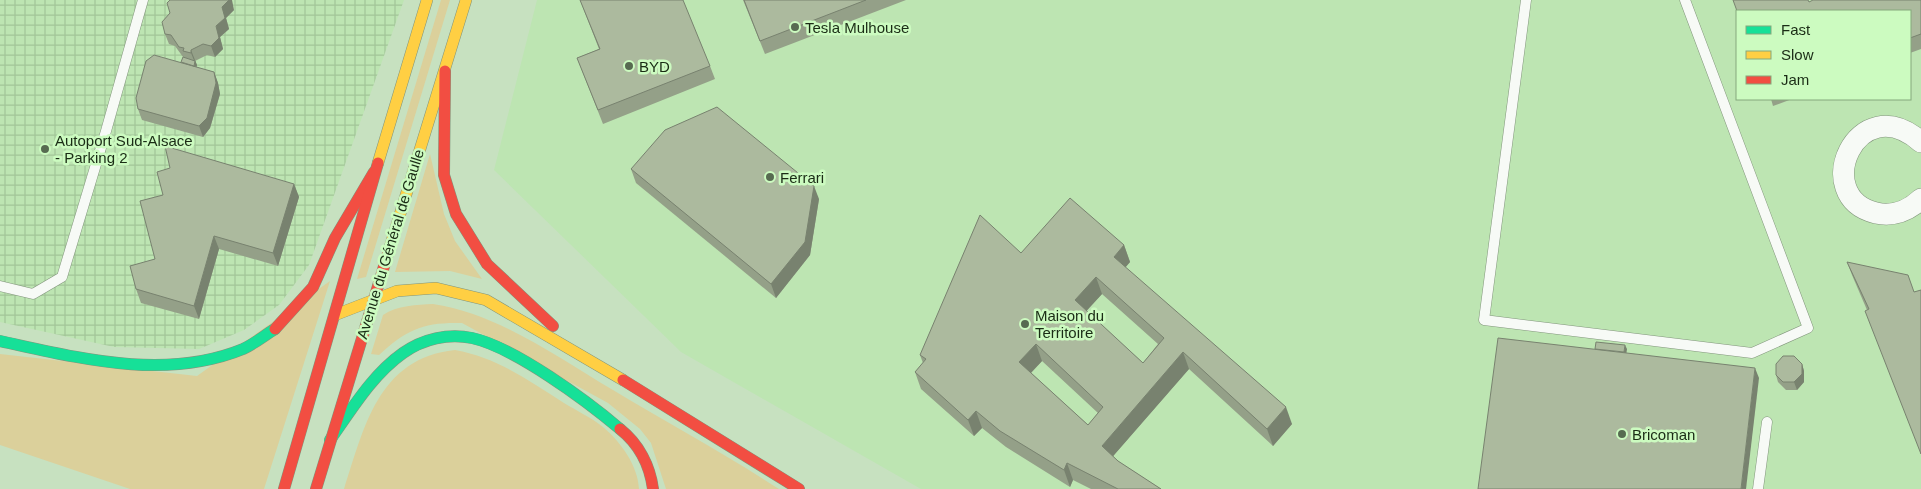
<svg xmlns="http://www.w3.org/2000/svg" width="1921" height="489" viewBox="0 0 1921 489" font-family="Arial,sans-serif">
<defs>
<pattern id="industrial-grid" width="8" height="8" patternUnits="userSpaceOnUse" patternTransform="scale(1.25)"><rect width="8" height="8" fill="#bde5b2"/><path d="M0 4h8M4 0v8" fill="none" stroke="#a2c598"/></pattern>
</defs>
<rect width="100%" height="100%" fill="#c7e1c0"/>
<!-- built -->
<path fill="#bde5b2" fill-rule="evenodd" d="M537 0H1921V489H921L681 352 494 170ZM1737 11H1910V99H1737Z"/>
<!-- industrial -->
<polygon fill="url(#industrial-grid)" points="0,0 404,0 309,265 279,305 244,330 199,349 114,347 0,322"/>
<!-- green -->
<g fill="#dbd09b">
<polygon points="441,0 450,0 366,277 357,279"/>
<polygon points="430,154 444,214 455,241 482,279 450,271 395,272"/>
<polygon points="330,281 264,489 130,489 0,445 0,354 197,376"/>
<path d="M433 304C499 314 557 357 613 390 668 423 725 454 779 489H666L651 443 640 429 608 403 462 323C424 322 407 329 379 355L371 354 383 315C397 305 417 305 433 304Z"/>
<path d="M455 350C498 358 528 380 564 403 577 411 592 418 603 427 621 442 638 466 639 489H344C364 428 378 358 455 350Z"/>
</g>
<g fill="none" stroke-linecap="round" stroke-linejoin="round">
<defs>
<g id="lane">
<polyline points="1526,0 1484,320 1752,353 1808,328 1685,0"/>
<polyline points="0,286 33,294 62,277 106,131 143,0"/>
<polyline points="1758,489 1767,422"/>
</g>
<path id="street" d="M1921 142C1857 86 1809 197 1876 213 1894 217 1908 211 1921 199"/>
<g id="fast">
<path d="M0 341C79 358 165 381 243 349 254 344 265 335 275 329"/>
<path d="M330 440C352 409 372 375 403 353 423 339 448 333 472 338 514 347 587 401 620 429"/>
</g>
<g id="slow">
<polyline points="378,163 427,0"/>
<polyline points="389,250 466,0"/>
<polyline points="335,315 397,291 436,288 486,300 623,380"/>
</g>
<g id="jam">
<polyline points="445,71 444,175 456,214 487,264 553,326"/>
<polyline points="275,329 313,287 335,238 374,172"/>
<polyline points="623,380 799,489"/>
<path d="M620 429C639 444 650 466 653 489"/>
<polyline points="284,489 378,163"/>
<polyline points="316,489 389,250"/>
</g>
</defs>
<!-- lane casing -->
<use href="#lane" stroke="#82957c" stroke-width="11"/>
<!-- street casing -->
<use href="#street" stroke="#82957c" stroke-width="22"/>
<!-- fast casing -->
<use href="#fast" stroke="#82957c" stroke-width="12"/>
<!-- slow casing -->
<use href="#slow" stroke="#82957c" stroke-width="12"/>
<!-- jam casing -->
<use href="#jam" stroke="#82957c" stroke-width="12"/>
<!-- lane -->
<use href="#lane" stroke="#f7faf6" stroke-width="10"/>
<!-- street -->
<use href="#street" stroke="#f7faf6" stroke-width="21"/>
<!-- fast -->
<use href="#fast" stroke="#16e098" stroke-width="11"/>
<!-- slow -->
<use href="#slow" stroke="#ffcf43" stroke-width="11"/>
<!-- jam -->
<use href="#jam" stroke="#f24e42" stroke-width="11"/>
</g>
<!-- wall -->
<g fill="#94a088" fill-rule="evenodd">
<polygon points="580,0 710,66 715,79 603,124 577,58 599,49"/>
<polygon points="743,0 906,0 765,54"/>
<polygon points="1921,0 1921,49 1910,53 1910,11 1809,2"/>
<polygon points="234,10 226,18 229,29 220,37 223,49 215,57 207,55 195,61 197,65 196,67 214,72 218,83 220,94 210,128 203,137 142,120 138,109 181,62 183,57 175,46 169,44 165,34 170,13"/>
<polygon points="1771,99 1792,99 1773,106"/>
<polygon points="631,169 819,199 810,255 776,298 636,183"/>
<polygon points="294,184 299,197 278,266 219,249 199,319 141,303 136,289 155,259"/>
<path d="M1124 245 1130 262 1125 267 1292 424 1273 446 1189 369 1113 456 1118 461 1161 489H1091L1073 480 1070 487 1006 447 982 428 974 436 921 389 915 372 923 363 920 355ZM1102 294 1158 344 1143 363 1086 311ZM1042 361 1098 413 1088 425 1031 373Z"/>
<polygon points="1847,262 1914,292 1867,310 1852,275"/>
<polygon points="1802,364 1804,371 1804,382 1797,390 1786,390 1778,382 1776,375"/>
</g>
<!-- shaded-wall -->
<g fill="#78826f">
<polygon points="229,0 232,0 234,10 226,18 229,29 220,37 223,49 215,57 211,46 222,7"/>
<polygon points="191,50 197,65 195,74 193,70 195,63 191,53"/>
<polygon points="214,72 218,83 220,94 210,128 203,137 199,126"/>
<polygon points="294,184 299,197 278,266 273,253"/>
<polygon points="814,186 819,199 810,255 776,298 771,284"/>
<polygon points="214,236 219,249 199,319 194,306"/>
<polygon points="1124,245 1130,262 1120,274 1114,257"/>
<polygon points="1096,277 1102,294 1081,317 1075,300"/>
<polygon points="1036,344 1042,361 1025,379 1019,362"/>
<polygon points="1625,345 1627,349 1625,362 1623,358"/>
<polygon points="1183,352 1189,369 1108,462 1102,446"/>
<polygon points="1802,364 1804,371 1804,382 1797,390 1794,382"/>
<polygon points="1755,368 1759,378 1746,489 1741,489"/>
<polygon points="1286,407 1292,424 1273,446 1267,429"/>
<polygon points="976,411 982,428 974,436 968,420"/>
<polygon points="1067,463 1073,480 1070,487 1064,470"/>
</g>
<!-- building -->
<g fill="#acba9e" stroke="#78826f" fill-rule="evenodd">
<polygon points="170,0 229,0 222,7 225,18 216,26 219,38 211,46 203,44 191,50 191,53 183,51 184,48 179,47 171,35 165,34 162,22 170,13 167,3"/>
<polygon points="580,0 683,0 710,66 598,110 577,58 600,49"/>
<polygon points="744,0 866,0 760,41"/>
<polygon points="1733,0 1808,0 1809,2 1813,0 1921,0 1921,34 1910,38 1910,11 1737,11"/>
<polygon points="154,55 214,72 216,83 207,118 199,126 138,109 136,98 146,61"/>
<polygon points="183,57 195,61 194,66 181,62"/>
<polygon points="717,107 814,186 805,242 771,284 631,169 665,130"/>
<polygon points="165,146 294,184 273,253 214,236 194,306 136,289 130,266 155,259 140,201 163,195 157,172 170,168"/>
<path d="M1070 198 1124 245 1114 257 1286 407 1267 429 1183 352 1102 446 1118 461 1161 489H1118L1067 463 1064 470 1000 431 976 411 968 420 915 372 926 359 920 355 980 215 1021 253ZM1096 277 1164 338 1143 363 1075 300ZM1036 344 1103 407 1088 425 1019 362Z"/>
<polygon points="1847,262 1908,275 1914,292 1921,290 1921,454 1865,311 1869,309"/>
<polygon points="1498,338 1755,368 1741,489 1478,489"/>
<polygon points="1596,342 1625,345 1624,352 1595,349"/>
<polygon points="1783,356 1794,356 1802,364 1802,374 1794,382 1783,382 1776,375 1776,364"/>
</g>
<!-- markers -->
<g fill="#576b51" stroke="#ccfbc0" stroke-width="2">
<circle cx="795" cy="27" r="5"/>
<circle cx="629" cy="66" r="5"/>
<circle cx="45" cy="149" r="5"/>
<circle cx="770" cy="177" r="5"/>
<circle cx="1025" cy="324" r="5"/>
<circle cx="1622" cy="434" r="5"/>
</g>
<g text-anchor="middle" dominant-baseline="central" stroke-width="5" stroke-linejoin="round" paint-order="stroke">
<!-- poi labels -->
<g font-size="15" fill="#1a2c15" stroke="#ccfbc0" text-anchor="start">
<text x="805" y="27">Tesla Mulhouse</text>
<text x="639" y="66">BYD</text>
<text x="55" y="140">Autoport Sud-Alsace<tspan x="55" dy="17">- Parking 2</tspan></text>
<text x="780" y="177">Ferrari</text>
<text x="1035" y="315">Maison du<tspan x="1035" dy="17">Territoire</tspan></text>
<text x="1632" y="434">Bricoman</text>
</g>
<!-- street labels -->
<g font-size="15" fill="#1a2c15" stroke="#ccfbc0">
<text transform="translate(390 244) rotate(-73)">Avenue du Général de Gaulle</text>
</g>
</g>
<!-- legend -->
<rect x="1736" y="10" width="175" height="90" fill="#ccfbc0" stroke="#85a87c"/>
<rect x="1746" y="26" width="25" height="8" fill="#16e098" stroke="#85a87c"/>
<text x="1781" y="35" font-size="15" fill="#1a2c15">Fast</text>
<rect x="1746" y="51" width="25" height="8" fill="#ffcf43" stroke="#85a87c"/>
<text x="1781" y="60" font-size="15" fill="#1a2c15">Slow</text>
<rect x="1746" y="76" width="25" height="8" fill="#f24e42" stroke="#85a87c"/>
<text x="1781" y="85" font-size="15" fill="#1a2c15">Jam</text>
</svg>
